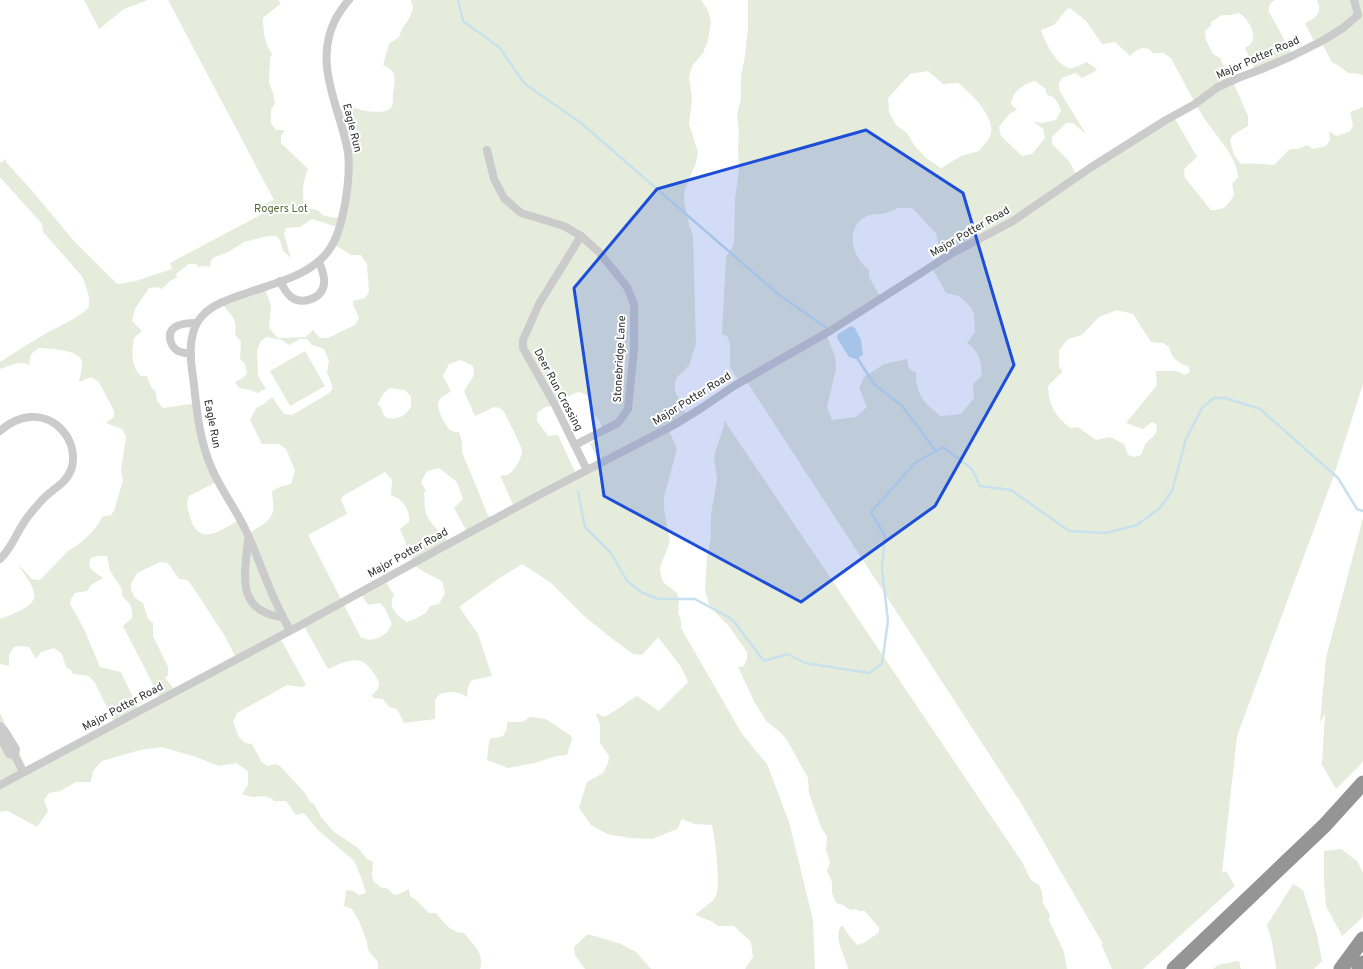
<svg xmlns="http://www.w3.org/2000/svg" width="1363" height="969" viewBox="0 0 1363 969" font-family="Overpass,sans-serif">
<rect width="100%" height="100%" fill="#fff"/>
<!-- green -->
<g fill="#e6ecdb" fill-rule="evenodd">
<polygon points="84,0 148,0 124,9 99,29"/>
<path d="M168 0H279L280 4 263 18C263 31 265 44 272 54L270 58 269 83 273 93 275 103 271 110V123L276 130H285L281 136V143L308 169C304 176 300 199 306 206 309 209 314 209 318 210L322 215 341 219 349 171 336 111 353 107C360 111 388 116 392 106 393 103 393 97 393 94 395 80 398 71 383 65L389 44 399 37 402 29 410 17 413 7 411 0H701L708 10 711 22 708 40 703 53 692 66 689 77 692 99 689 124 698 152 696 163 685 189 684 201 689 225 693 235 696 344 689 366 677 377 675 383V391L687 416 668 428 677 449 664 497V509L670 542 660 567 661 577 664 583 677 593 679 599 678 613 681 620V628L742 734 767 764 789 822 813 920 815 969H745L753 957 751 942 734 926H718L711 921 695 915C700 910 714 902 716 896 721 886 715 838 712 825L695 824 682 819 677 829 652 839 629 838 607 834 591 825 579 808 587 782 603 773 608 763 609 756 600 743V724L596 715 598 713 603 717C616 712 625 703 637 696L659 711 688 682 681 667 658 637 642 655 633 654 610 637 584 616 550 582 522 564 495 581 459 607 478 634 492 676 472 680 468 687 467 697C458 691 450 691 440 694L435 700V719L404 723 397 709 389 707 383 699 373 698 372 695C375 692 379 689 379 685 379 678 367 663 361 661 350 658 337 665 328 669L303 624 279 636 306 685 302 687 287 685 237 713 233 722 239 737 245 743 252 744 261 761 267 766 276 764 280 766 305 793 310 802 314 804 321 817 333 831 358 848 367 859 373 862 372 876 374 882 382 888H387L393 894 397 895 409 889 410 896 416 900 429 913H436C444 923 451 933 464 933 473 944 485 954 480 969H378V962L368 950 367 942 359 921 352 909 344 906 346 890 353 891 359 895 366 893 361 877 354 861 317 829 304 813 296 815 286 801H274C267 794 262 797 252 797 249 796 245 795 242 794L248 785V771L236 763 219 766 196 757 162 747 140 750 102 761 93 771 91 782H76L60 791 49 793 44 800 48 811 37 827 8 811H4L0 812V713L27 769 115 724 95 683 89 676 73 674 71 670 66 667 62 654 54 648 41 652 36 659 29 647 21 646 14 647 9 655V666L0 664V619C10 615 39 606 34 592 31 582 23 573 18 564L32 579 40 580 66 553C69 549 72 549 76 546 85 540 99 526 102 517L111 515 114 511 123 480 121 470 126 436 122 429 106 423 114 417V411L99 382 91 377 79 382C80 376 83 368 82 362 80 349 49 349 39 348L31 354 29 365C20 360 10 366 0 369V362C15 352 30 343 45 334 55 328 83 316 88 308 92 301 85 282 81 275L43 232 42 224 0 177V163L6 159V162L33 192 74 241 117 284 136 281 172 269 170 263 266 212 263 205 274 200ZM312 219 340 228 335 245 351 255H361L367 264 369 292 365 298 353 301V304L359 318 355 325 328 338H320L313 330 306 337 278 338 269 328 271 306 265 289 223 305C232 316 238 320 235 335L241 342 240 359 245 364 247 373 243 378 235 382 239 388 251 390 257 393 266 389 258 376 257 350 261 341 267 337 282 340 289 345 300 339H307L312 345 324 349 329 361 327 372 332 385V390L328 394 292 415 284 414 272 397 264 404 256 408 250 420 262 444H279L286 449 295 470 291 484 282 486 272 491C272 497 274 505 273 511 270 523 257 528 247 534L239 520C221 530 199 548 190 517 188 510 185 503 189 496L216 482 197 403 163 408 157 401 156 392 151 387 147 376H141C130 365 132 352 134 338L142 331 132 321 135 309 149 288 158 287 162 289 170 281 177 277 176 274 189 264H196L198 267 205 266 210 267 211 260 215 257 228 252 244 242 269 236H276L280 240 283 251 291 258 284 234 286 228 300 227ZM461 360 473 366 474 375 464 391 475 416 494 407C498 407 500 408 503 410 505 413 521 446 522 450 523 456 514 472 509 474 506 476 503 475 500 475L514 507 491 519 487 513 462 452V442L459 432C456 432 454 432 452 431 446 429 435 407 439 401 441 396 447 394 451 391L443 376 449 364ZM390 388 405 390 411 397C411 399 411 404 411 406 408 415 396 421 387 418 383 416 381 409 380 405H377L384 393ZM578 392C589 393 593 403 592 413 600 420 603 426 602 436L590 444 599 462 576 474 558 435 548 436 537 421V414C543 408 548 404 556 407L562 399ZM439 468 457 482 463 499 454 508 467 532 449 542C441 532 427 522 425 509 424 504 425 498 424 493L426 491 421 482 427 471ZM385 472 392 480 391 495C394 497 396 497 399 499 406 504 410 514 409 522L400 529 413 561 411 563 424 572 442 581 445 593 439 604 430 606C427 615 415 619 407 622 397 616 387 606 394 595L384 579 360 592 368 605 380 603 385 608 392 624C390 627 388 631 386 633 380 638 370 642 364 638H361L308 535 347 514 341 499 343 496ZM97 556H107L110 571 122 589V596C130 603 133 607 132 618L123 626 160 698 138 708 121 672 100 667 84 629 70 604 71 599 75 593 87 591 91 585 103 578C94 571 86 569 91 558ZM160 562 168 563 179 579 187 580 193 587 226 638 236 658 174 689 165 678 168 675V667L153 636V623L148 619 143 603 135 598 131 589V584L137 573Z"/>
<path d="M748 0H1275C1270 3 1268 6 1269 12L1292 54 1255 70 1245 48C1248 46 1253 43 1253 39 1255 30 1246 17 1239 13L1230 15H1222L1211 22V26L1205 31 1206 40 1213 54 1220 58 1230 80 1233 82 1248 116V126L1233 135 1230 140 1234 155 1241 164C1252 163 1262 164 1274 165L1290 149H1298L1307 145 1313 149 1326 146 1330 140 1329 131 1336 136 1349 132 1353 126 1350 112 1363 107V384L1333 478 1237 736 1222 873 1226 871 1235 886 1143 969H1112L1101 944H1103L1021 803 745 379 739 381 730 367V344L727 336 722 334 726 256 729 253 734 244 735 199 739 169 738 147 739 131 737 114 741 99V76L745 56 748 28ZM1070 8 1086 21 1102 44 1115 42 1130 56 1134 52 1142 48 1149 49 1153 53H1163L1171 58C1182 78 1192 99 1204 118 1215 135 1237 156 1238 177L1232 184 1234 195C1227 206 1225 210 1211 210L1185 178 1184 169 1197 157 1174 117 1077 175 1068 160 1052 144V137L1066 123H1073L1086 134 1059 90V83L1062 78 1075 73 1082 78 1097 70 1093 66 1086 62C1082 64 1076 68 1071 68 1058 68 1044 41 1041 30L1054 25 1066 10ZM928 71 943 84 958 83C970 92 995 117 991 133 990 140 982 146 979 151L961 156 941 168 926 158 914 145 907 133 896 125 889 112 888 98 910 74ZM1035 81 1045 88 1047 95C1055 96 1058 103 1061 110L1056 120 1041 123 1033 121 1043 129 1045 138 1032 154 1022 156 1001 136 999 127 1009 114 1017 110 1011 104C1012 91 1024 84 1035 81ZM898 208H912C921 216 927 225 936 233L938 242 945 258 931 266 946 293 959 296 971 307 974 314 975 332 967 343C979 352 981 360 982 375L973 384 974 398 961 414 941 416C923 402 916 395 916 372L912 371 909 368 907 359 884 364 864 377 859 388 867 407 856 417 832 420 827 407 836 369 835 356 825 332 881 298 869 277V270C853 259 844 229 865 217 872 213 879 215 886 213 890 212 894 210 898 208ZM1117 310 1133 314 1151 342 1163 343 1169 347C1172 358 1177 363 1188 366L1190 372 1185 375 1177 371H1156L1157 385 1126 423 1143 429 1152 422 1156 424C1159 434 1153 436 1147 442 1144 445 1143 451 1141 455L1135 457 1128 455 1124 444 1110 437 1096 440 1078 427 1070 428C1055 415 1049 407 1048 386L1062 372 1059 365V350L1068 339 1082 335 1099 317Z"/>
<path d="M1317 0H1363V76L1361 74 1348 73 1341 67 1332 62 1321 42 1315 43 1305 23C1316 18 1323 13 1317 0Z"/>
<polygon points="305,351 325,386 290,406 270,371"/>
<path d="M724 420 1022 862 1031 880 1039 885 1042 892 1043 903 1050 915 1049 920 1064 952 1067 969H848C845 954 833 940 841 926H843L847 933 857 945 866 942 879 932V928L865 911H859L856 909 850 910 843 905 836 903 832 893V882L827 871 830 862 826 850 827 837 821 827 809 793 808 778 787 740 780 732 767 722 755 703 738 667 744 666 747 659V652L728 625 710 607 705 591 707 557 711 537V514L717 480 714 456 724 425Z"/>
<polygon points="1363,518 1363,761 1360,765 1336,789 1321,763 1322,763 1325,714 1320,722 1326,658"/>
<polygon points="530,717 546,719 571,736 572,739 567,755 557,756 535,763 508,768 487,760 489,741 491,738 496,738 503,736 507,729 507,722 523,722"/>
<polygon points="1341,849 1357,861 1363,873 1363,912 1362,918 1342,936 1326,906 1324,880 1324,851"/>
<polygon points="1293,884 1303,890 1317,935 1322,961 1314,969 1276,969 1276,967 1272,942 1267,925"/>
<polygon points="588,934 621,944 636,952 651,969 585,969 575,955 574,947"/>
<polygon points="1237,961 1239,961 1241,969 1213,969 1218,965"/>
</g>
<!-- water -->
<polygon fill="#c7e1ed" points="851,326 855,328 861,340 863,355 856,359 849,357 837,338 838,334"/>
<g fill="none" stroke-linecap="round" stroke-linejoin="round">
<!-- stream -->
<g stroke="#c7e1ed" stroke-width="2.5">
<polyline points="458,0 463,21 499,47 525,84 581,123 778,294 828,329"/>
<polyline points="856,356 874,384 902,406 936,451"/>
<polyline points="578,492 585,527 611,553 627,581 643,593 658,599 695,599 732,619 764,661 788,654 805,663 869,673 882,664 888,621 882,568 885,536 871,512 916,462 943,447 972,469 980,486 1011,490 1069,531 1106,533 1137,525 1160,508 1172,491 1186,439 1202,408 1214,398 1225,398 1260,409 1338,478 1357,509 1363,511"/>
</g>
<!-- street -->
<g stroke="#cbcbcb" stroke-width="8">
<polyline points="487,150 494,179 504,198 521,213 564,226 581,236 599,252 627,287 634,304 634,350 628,409 618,423 575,445"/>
<polyline points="581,236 539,304 523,340 523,348 555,405 587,470"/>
<path d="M280 281C283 287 286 293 291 297 302 305 322 299 324 284 325 277 322 269 319 262"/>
<path d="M191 354C186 353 182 353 178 351 170 346 166 333 175 327 181 323 190 323 196 323"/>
<path d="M0 431C8 424 18 418 30 417 56 415 78 440 72 467 67 484 53 488 42 500 36 507 28 515 23 524 15 536 11 549 0 559"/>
<path d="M248 540C245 573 235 611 282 617"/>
<path d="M290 630C272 600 262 567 248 535 238 512 222 492 212 469 200 442 197 414 194 385 192 368 188 350 193 333 195 325 199 319 204 314 215 303 230 299 244 294 274 283 313 276 331 247 339 234 342 219 345 204 348 187 350 170 348 152 340 107 312 64 336 18 340 12 344 5 349 0"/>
<polyline points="0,726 5,731 16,749 15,756 23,772"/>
<polyline points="0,736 9,754 15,756"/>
<polyline points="0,785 301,625 439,549 539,495 674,425 703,407 734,386 830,331 951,254 1013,221 1090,168 1166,120 1195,104 1218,87 1238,78 1262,69 1292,56 1322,41 1343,28 1358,15 1354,0"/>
</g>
<!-- highway -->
<g stroke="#959595" stroke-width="15">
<polyline points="1174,969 1325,825 1363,783"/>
<polyline points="1341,969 1363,939"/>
<polyline points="1359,969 1363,963"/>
</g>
</g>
<!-- marked area -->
<path fill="#1d4ed8" fill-opacity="0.2" stroke="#1d4ed8" stroke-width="3" stroke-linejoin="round" d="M866 130 963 193 1014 365 935 506 801 602 604 496 574 288 657 189Z"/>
<g text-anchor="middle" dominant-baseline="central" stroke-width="4" stroke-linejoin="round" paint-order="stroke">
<!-- street labels -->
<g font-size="11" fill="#2e2e2e" stroke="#fff">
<text transform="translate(1258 58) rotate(-24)">Major Potter Road</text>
<text transform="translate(352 128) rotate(76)">Eagle Run</text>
<text transform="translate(970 232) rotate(-30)">Major Potter Road</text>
<text transform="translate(620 359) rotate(-87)">Stonebridge Lane</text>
<text transform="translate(558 390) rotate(62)">Deer Run Crossing</text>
<text transform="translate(692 399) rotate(-32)">Major Potter Road</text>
<text transform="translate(212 424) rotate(79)">Eagle Run</text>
<text transform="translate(408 553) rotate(-29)">Major Potter Road</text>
<text transform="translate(123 707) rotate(-28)">Major Potter Road</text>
</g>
<!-- park labels -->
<g font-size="11" fill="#556c3a" stroke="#fff">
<text x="281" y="209">Rogers Lot</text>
</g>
</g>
</svg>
